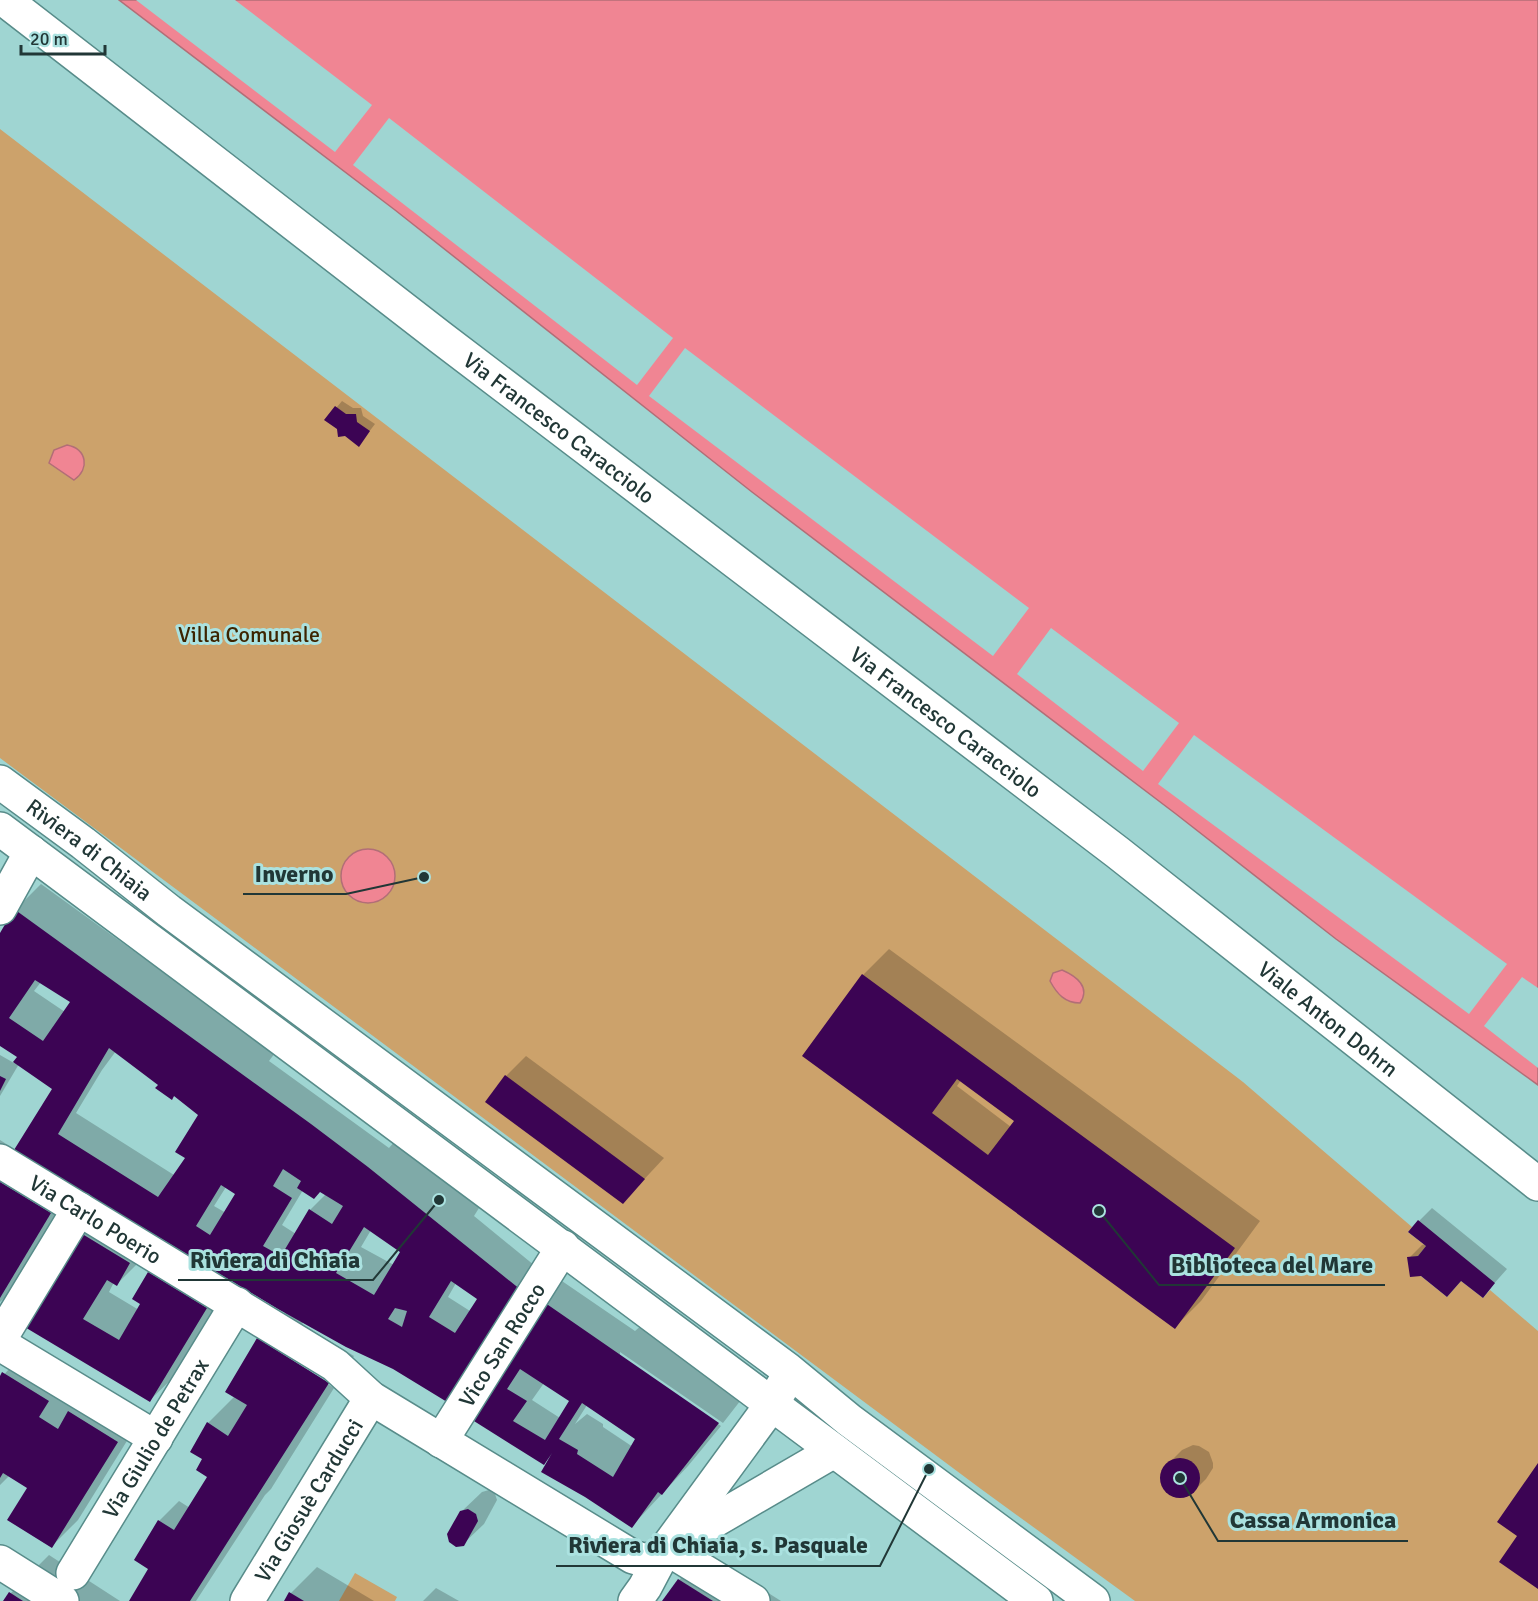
<svg xmlns="http://www.w3.org/2000/svg" width="1538" height="1601" viewBox="0 0 1538 1601" font-family="Signika,sans-serif">
<rect width="100%" height="100%" fill="#9fd5d2"/>
<!-- green -->
<g fill="#cca26b">
<polygon points="0,129 1243,1082 1412,1227 1408,1232 1426,1246 1418,1256 1408,1258 1421,1276 1447,1297 1461,1281 1483,1298 1490,1290 1538,1331 1538,1601 1135,1601 981,1489 0,758"/>
<polygon points="355,1573 397,1597 395,1601 339,1601"/>
</g>
<!-- water -->
<g fill="#f08593" stroke="#b26e77" stroke-width="1.5">
<polygon points="119,0 1538,0 1538,1085 1336,939 1176,814 752,492 395,210"/>
<path d="M67 445C87 449 90 469 74 480L49 463 54 450Z"/>
<circle cx="368" cy="876" r="27"/>
<path d="M1062 970C1076 976 1091 987 1080 1003 1065 1003 1057 994 1050 981L1053 973Z"/>
</g>
<!-- pier -->
<g fill="#9fd5d2">
<polygon points="136,0 235,0 372,105 335,152"/>
<polygon points="389,118 673,338 637,385 353,165"/>
<polygon points="685,348 1029,608 993,656 649,396"/>
<polygon points="1051,628 1179,723 1143,771 1017,674"/>
<polygon points="1194,735 1507,964 1469,1014 1158,784"/>
<polygon points="1522,977 1538,988 1538,1068 1484,1026"/>
</g>
<!-- shadow -->
<g fill="#0003" fill-rule="evenodd">
<polygon points="342,401 353,408 361,408 363,416 375,424 359,445 326,420"/>
<path d="M41 884 275 1053 269 1061 389 1148 395 1141 479 1208 474 1216 540 1270 472 1384 395 1369 304 1322 302 1324 354 1356 336 1386 264 1341V1344L334 1388 271 1489 265 1495 196 1601H130L150 1568 159 1521 179 1501 190 1508 209 1477 204 1459 208 1423 235 1396 258 1339 286 1312 233 1280 177 1374 150 1400 25 1325 80 1233 108 1205 76 1186 16 1287 0 1302V1140L16 1150 54 1088 19 1064 0 1096V1055L14 1063 19 1057 0 1045V936L15 910ZM41 982 72 1002 65 1012 34 991ZM116 1051 160 1084 172 1098 175 1095 200 1114 187 1157 174 1175 76 1113 102 1070ZM226 1187 237 1194 226 1213 214 1206ZM303 1190H321L326 1194 310 1210 296 1234 282 1225ZM371 1230 402 1252 394 1265 361 1247ZM157 1234 176 1246 149 1273 139 1310 109 1292 114 1282 117 1284 143 1258ZM456 1283 479 1298 470 1311 448 1297Z"/>
<path d="M889 949 1260 1221 1201 1301 1175 1327 804 1055 863 975ZM961 1080 1016 1121 1011 1127 957 1086Z"/>
<polygon points="526,1056 664,1158 623,1202 487,1102 506,1076"/>
<polygon points="1432,1208 1507,1269 1483,1296 1462,1280 1447,1295 1409,1258 1422,1245 1425,1244 1419,1221"/>
<path d="M559 1279 635 1331 642 1325 744 1396 723 1423 620 1352V1356L721 1426 688 1466 632 1526 551 1456 543 1463 468 1416ZM544 1383 571 1401 560 1418 532 1400ZM587 1405 637 1439 633 1447 603 1427V1424L587 1414 575 1424Z"/>
<polygon points="30,1346 143,1415 78,1520 52,1546 29,1487 10,1475 0,1485 0,1379"/>
<polygon points="1193,1445 1199,1446 1209,1452 1213,1463 1213,1468 1206,1479 1193,1492 1182,1497 1170,1494 1166,1491 1161,1480 1164,1468 1182,1450"/>
<polygon points="489,1490 495,1494 497,1500 484,1524 463,1544 461,1512 482,1492"/>
<polygon points="706,1554 781,1601 664,1601 679,1580"/>
<polygon points="49,1555 120,1601 5,1601 11,1593"/>
<polygon points="317,1567 374,1601 286,1601 291,1593"/>
<polygon points="436,1588 459,1601 423,1601"/>
</g>
<!-- building -->
<g fill="#3c0454" fill-rule="evenodd">
<polygon points="335,406 346,414 356,414 357,422 370,431 359,447 345,436 338,437 337,429 324,420"/>
<path d="M14 909 311 1124 368 1167 521 1290 452 1405 393 1369 346 1347 278 1309 14 1150 52 1089 13 1062 17 1057 0 1046V933ZM35 980 70 1002 43 1041 9 1018ZM109 1048 158 1085 155 1088 172 1100 174 1096 198 1115 175 1152 185 1158 158 1197 58 1134ZM283 1169 301 1181 297 1188 314 1199 320 1192 343 1206 332 1224 309 1209 281 1256 263 1246 292 1198 273 1186ZM221 1185 235 1194 210 1235 196 1226ZM364 1227 400 1252 374 1295 336 1273ZM451 1281 477 1299 455 1333 429 1317ZM395 1308 407 1311 402 1327 388 1319Z"/>
<path d="M862 974 1235 1248 1175 1329 802 1056ZM957 1079 1014 1121 988 1155 932 1113Z"/>
<polygon points="505,1075 645,1179 623,1204 485,1102"/>
<polygon points="0,1076 6,1079 0,1091"/>
<polygon points="0,1182 51,1213 0,1298"/>
<polygon points="1418,1220 1495,1283 1483,1298 1461,1281 1447,1297 1421,1276 1410,1277 1407,1257 1418,1256 1426,1246 1408,1232"/>
<polygon points="79,1232 130,1263 117,1286 107,1280 83,1319 119,1340 140,1304 132,1299 148,1272 207,1308 150,1402 23,1326"/>
<path d="M538 1298 719 1423 662 1495 658 1492 632 1528 585 1497 541 1472 552 1453 544 1465 466 1416ZM520 1369 569 1401 545 1440 513 1421 527 1401 507 1389ZM582 1403 635 1439 613 1477 577 1454 578 1450 559 1439Z"/>
<polygon points="257,1338 329,1383 190,1601 129,1601 148,1569 134,1560 158,1520 174,1530 207,1477 196,1470 202,1459 190,1452 207,1422 228,1436 247,1405 225,1392"/>
<polygon points="2,1372 49,1401 39,1417 58,1429 68,1411 118,1442 52,1548 7,1520 27,1488 3,1473 0,1478 0,1376"/>
<circle cx="1180" cy="1478" r="20"/>
<polygon points="1538,1463 1538,1589 1499,1562 1517,1536 1497,1522"/>
<polygon points="468,1509 476,1514 478,1521 464,1546 456,1547 449,1542 447,1534 460,1511"/>
<polygon points="678,1579 713,1601 662,1601"/>
<polygon points="9,1592 23,1601 3,1601"/>
<polygon points="289,1592 304,1601 284,1601"/>
</g>
<g fill="none" stroke-linecap="round" stroke-linejoin="round">
<defs>
<g id="minor">
<path id="s1" d="M0 782 83 843 169 911 787 1369 849 1420 1093 1601"/>
<polyline points="0,908 31,852"/>
<path id="s2" d="M0 1161 335 1365 371 1398 633 1557 647 1561 663 1553"/>
<polyline points="0,1339 79,1209"/>
<polyline points="0,1344 156,1438"/>
<path id="s3" d="M441 1441 563 1247"/>
<polyline points="676,1543 834,1451"/>
<polyline points="666,1548 753,1601"/>
<polyline points="0,1562 62,1601"/>
<path id="s4" d="M73 1573 237 1304"/>
<path id="s5" d="M247 1601 371 1398"/>
<polyline points="635,1601 645,1587 663,1553 772,1404 786,1380"/>
</g>
<g id="major">
<path id="s6" d="M5 0 440 337 1117 852 1538 1184"/>
<polyline points="0,829 1036,1601"/>
</g>
</defs>
<!-- minor casing -->
<use href="#minor" stroke="#588c8a" stroke-width="36"/>
<!-- major casing -->
<use href="#major" stroke="#588c8a" stroke-width="36"/>
<!-- minor -->
<use href="#minor" stroke="#fff" stroke-width="33"/>
<!-- major -->
<use href="#major" stroke="#fff" stroke-width="33"/>
</g>
<g text-anchor="middle" dominant-baseline="central" stroke-width="6" stroke-linejoin="round" paint-order="stroke">
<!-- street labels -->
<g font-size="22" fill="#213736" stroke="#abe2e0">
<text stroke="none"><textPath href="#s6" startOffset="700">Via Francesco Caracciolo</textPath></text>
<text stroke="none"><textPath href="#s6" startOffset="1186">Via Francesco Caracciolo</textPath></text>
<text stroke="none"><textPath href="#s1" startOffset="112">Riviera di Chiaia</textPath></text>
<text stroke="none"><textPath href="#s6" startOffset="1670">Viale Anton Dohrn</textPath></text>
<text stroke="none"><textPath href="#s2" startOffset="112">Via Carlo Poerio</textPath></text>
<text stroke="none"><textPath href="#s3" startOffset="114">Vico San Rocco</textPath></text>
<text stroke="none"><textPath href="#s4" startOffset="158">Via Giulio de Petrax</textPath></text>
<text stroke="none"><textPath href="#s5" startOffset="118">Via Giosuè Carducci</textPath></text>
</g>
<!-- park labels -->
<g font-size="22" fill="#3d2400" stroke="#abe2e0">
<text x="249" y="634">Villa Comunale</text>
</g>
</g>
<!-- callouts -->
<path fill="none" stroke="#213736" stroke-width="2" d="M424 877L346 894H243M439 1200L373 1280H178M1099 1211L1159 1285H1385M1180 1478L1218 1541H1408M929 1469L880 1566H556"/>
<g fill="#213736" stroke="#abe2e0" stroke-width="2">
<circle cx="424" cy="877" r="6"/>
<circle cx="439" cy="1200" r="6"/>
<circle cx="1099" cy="1211" r="6"/>
<circle cx="1180" cy="1478" r="6"/>
<circle cx="929" cy="1469" r="6"/>
</g>
<g font-size="24" text-anchor="middle" font-weight="bold" fill="#213736" stroke="#abe2e0" stroke-width="6" stroke-linejoin="round" paint-order="stroke">
<text x="294" y="882">Inverno</text>
<text x="275" y="1268">Riviera di Chiaia</text>
<text x="1272" y="1273">Biblioteca del Mare</text>
<text x="1313" y="1528">Cassa Armonica</text>
<text x="718" y="1553">Riviera di Chiaia, s. Pasquale</text>
</g>
<!-- scale -->
<path d="M21 45v9h84v-9" fill="none" stroke="#213736" stroke-width="3"/>
<text x="30" y="45" font-size="18" fill="#213736" stroke="#abe2e0" stroke-width="4.5" paint-order="stroke">20 m</text>
</svg>
